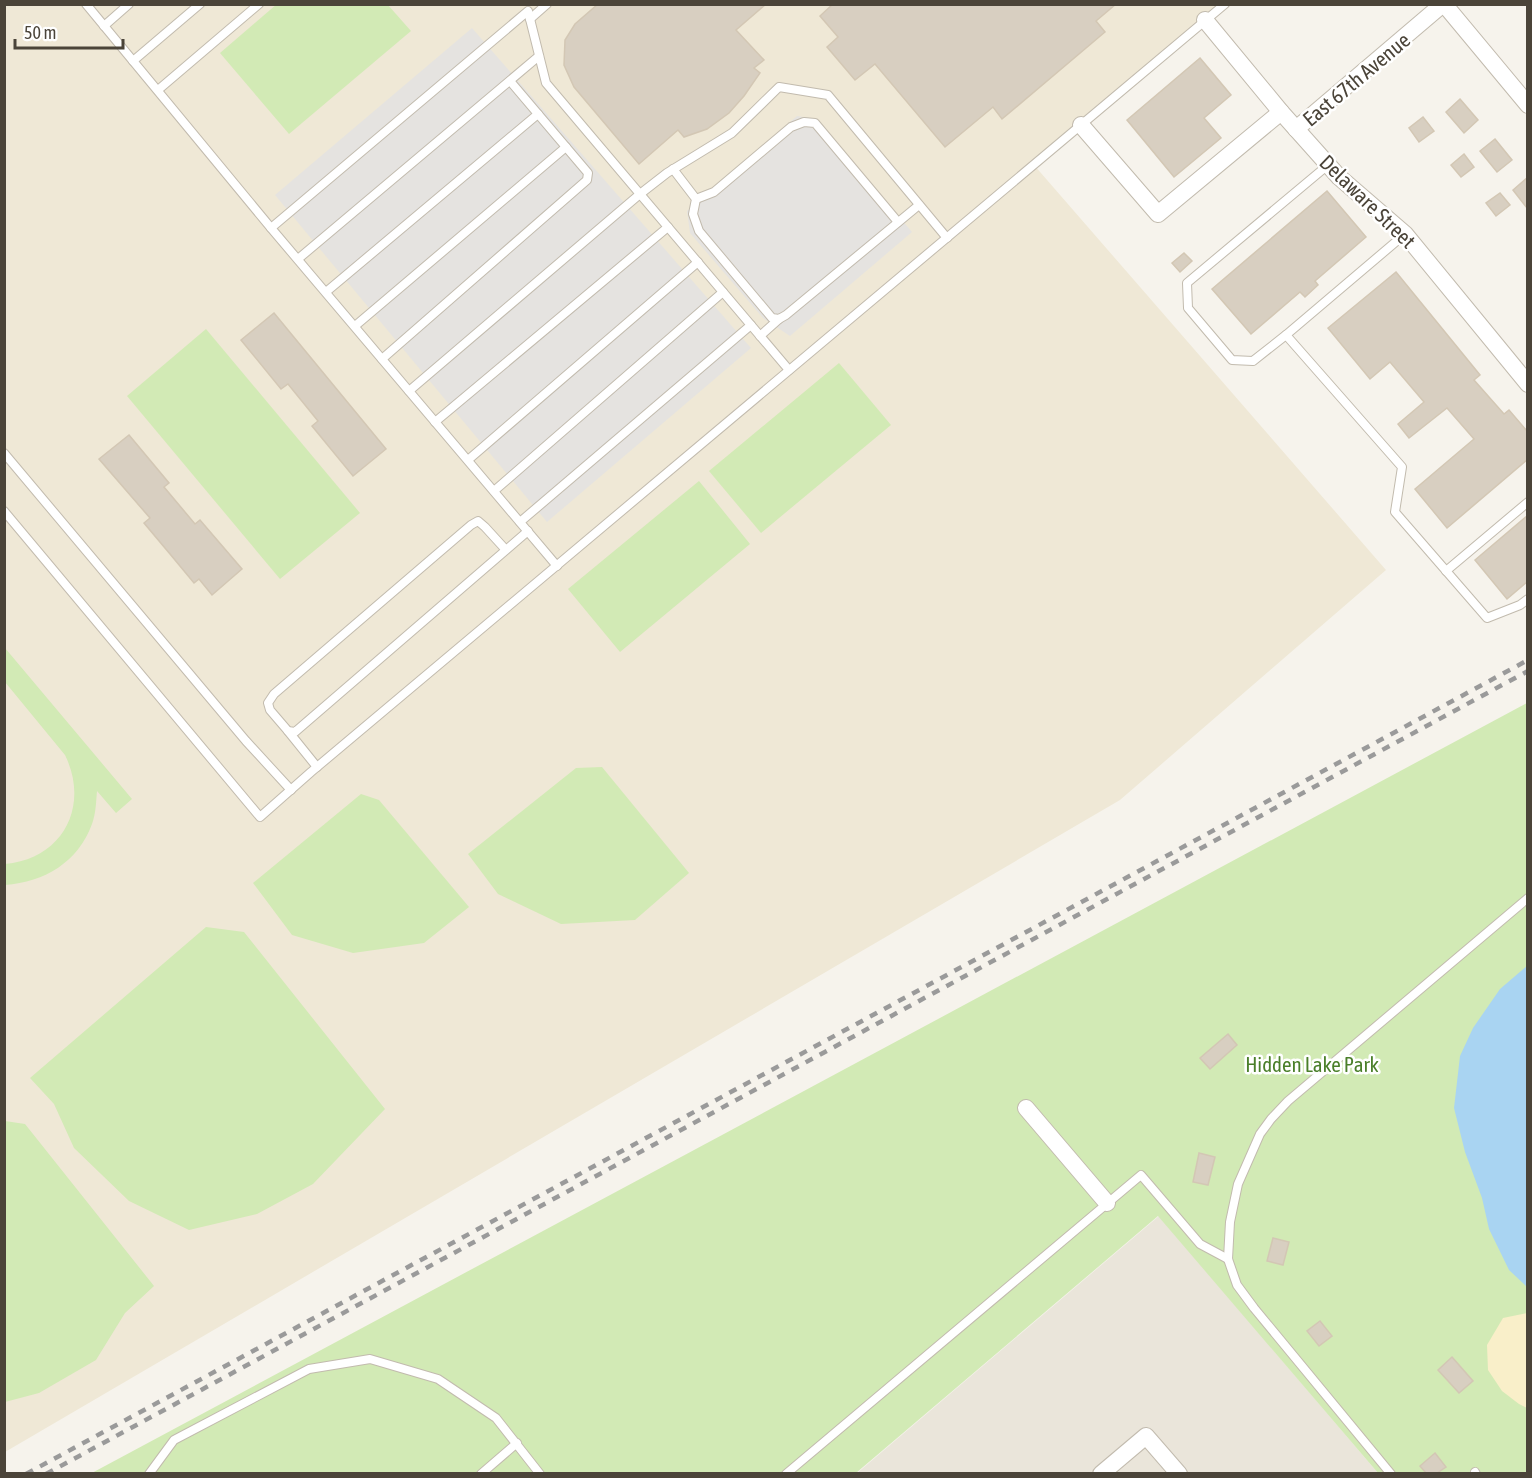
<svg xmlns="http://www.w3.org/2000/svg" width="1532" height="1478" viewBox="0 0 1532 1478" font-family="'Asap Condensed',sans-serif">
<rect width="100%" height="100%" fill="#f6f3ec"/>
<!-- residential -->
<polygon fill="#eae5da" points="1159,1216 1378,1473 856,1474"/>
<!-- education -->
<polygon fill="#efe8d6" points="4,5 1225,5 1034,165 1386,570 1120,800 5,1452"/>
<!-- green -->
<g fill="#d2eab5">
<polygon points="277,4 388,5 411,31 289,134 220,53"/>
<polygon points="206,329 360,513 280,579 127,396"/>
<polygon points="839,363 891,425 761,533 709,471"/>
<polygon points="699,481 750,544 620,652 568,589"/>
<path d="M5 648 132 799 116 813 97 791C96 802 96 813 92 824 78 862 45 882 5 885V864C63 859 90 806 65 755L5 682Z"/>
<polygon points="1527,703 1527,1473 1378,1473 1158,1216 856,1473 90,1474"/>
<polygon points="602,767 689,873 635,920 561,924 498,894 468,854 576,768"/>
<polygon points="361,794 379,800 469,907 424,943 353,953 292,935 253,883"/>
<polygon points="206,927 244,932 385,1109 313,1184 257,1214 189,1230 129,1201 74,1148 54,1104 30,1078"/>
<polygon points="5,1121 25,1124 154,1286 125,1313 96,1360 39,1393 5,1402"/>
</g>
<!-- sand -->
<polygon fill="#f9efc9" points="1527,1313 1528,1313 1527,1408 1519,1404 1502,1391 1488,1370 1487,1345 1503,1318"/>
<!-- parking -->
<g fill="#e5e3e0">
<polygon points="472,28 751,348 547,522 275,195"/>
<polygon points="797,116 816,119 912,232 790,336 763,318 690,233 687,211"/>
</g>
<!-- water -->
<polygon fill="#a9d4f2" points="1527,966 1527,1287 1509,1270 1489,1229 1482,1198 1465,1152 1454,1108 1460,1056 1473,1028 1500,989"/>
<!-- building -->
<g fill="#d8cfc1" stroke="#d3c7b4" stroke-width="1.5">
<polygon points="598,4 766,4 736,30 764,60 754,68 760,73 744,96 729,113 707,129 684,137 678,130 639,164 574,87 564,65 565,40 575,24"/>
<polygon points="833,4 1116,4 1096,21 1105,32 1002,119 993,107 945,147 875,64 855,80 827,47 838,37 820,16"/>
<polygon points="1200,58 1231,95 1204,118 1221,138 1174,177 1127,120"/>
<polygon points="1460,99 1478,120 1464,133 1446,112"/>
<polygon points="1423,117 1434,131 1419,142 1409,128"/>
<polygon points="1495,139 1512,160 1497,172 1480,151"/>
<polygon points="1464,154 1474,167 1461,177 1451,165"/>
<polygon points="1527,178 1527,208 1513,190"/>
<polygon points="1327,191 1366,237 1315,281 1318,285 1305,297 1300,292 1251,334 1212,289"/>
<polygon points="1500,193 1510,205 1496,216 1486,203"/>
<polygon points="1184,253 1192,261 1180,272 1172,263"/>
<polygon points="1396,272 1480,375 1474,380 1504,414 1509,410 1527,431 1527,460 1447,528 1415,489 1474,439 1447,408 1409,438 1398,424 1424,402 1390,362 1370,379 1328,328"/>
<polygon points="274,313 386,449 353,476 312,426 318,421 288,384 281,389 241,340"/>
<polygon points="129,435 169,483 164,487 195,524 200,520 242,569 212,595 199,579 194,583 170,554 144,523 150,518 99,459"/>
<polygon points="1527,516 1527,582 1507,599 1475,560"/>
<polygon points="1228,1034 1237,1045 1210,1069 1200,1058"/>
<polygon points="1199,1153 1215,1157 1208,1185 1193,1182"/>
<polygon points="1273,1238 1289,1242 1283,1265 1267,1261"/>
<polygon points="1320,1321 1332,1336 1319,1346 1307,1331"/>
<polygon points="1452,1357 1473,1381 1459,1393 1438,1370"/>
<polygon points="1435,1453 1446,1467 1437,1473 1426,1473 1420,1466"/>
</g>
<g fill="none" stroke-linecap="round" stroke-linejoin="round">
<defs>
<g id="lane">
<polyline points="86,4 271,228 557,566"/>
<polyline points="530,19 547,4"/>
<polyline points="104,26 129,4"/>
<polyline points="133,61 200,4"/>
<polyline points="158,90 259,4"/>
<polyline points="673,169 696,199 693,214 699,231 772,318 779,319 786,315 919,205"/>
<polyline points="696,199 714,192 791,127 804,122 815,123 898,222"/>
<polyline points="271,228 528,11 546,83 789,370"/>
<polyline points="1405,234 1286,335 1402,467 1395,512 1487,618 1520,605 1528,599"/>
<polyline points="298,259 539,56"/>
<polyline points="326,292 538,114"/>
<polyline points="355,326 566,147"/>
<polyline points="1286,335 1253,361 1232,360 1188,308 1187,283 1328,165"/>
<polyline points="760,336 779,319"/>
<polyline points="382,359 587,180 588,173 510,81"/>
<polyline points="409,391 640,194 667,173 732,133 779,87 828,95 947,238"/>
<polyline points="435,422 668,227"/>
<polyline points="4,453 246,741 291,790"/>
<polyline points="468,460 698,262"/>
<polyline points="494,491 723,292"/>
<polyline points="4,511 260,817 311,772 1225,4"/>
<polyline points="520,522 751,325"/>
<polyline points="506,550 485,527 478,521 471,525 274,694 268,703 270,710 288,731 295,732 506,550 528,531"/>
<polyline points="1446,571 1528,502"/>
<polyline points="288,731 317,767"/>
<polyline points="1475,1472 1476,1474"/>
<polyline points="149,1474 174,1440 309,1369 370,1359 438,1379 496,1418 540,1474"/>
<polyline points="481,1474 517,1443"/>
<polyline points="786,1474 1141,1175 1200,1244 1228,1259"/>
<polyline points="1391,1474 1254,1308 1237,1285 1228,1259 1230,1222 1238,1184 1260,1134 1271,1119 1288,1101 1528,898"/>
</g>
<g id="street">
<polyline points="1444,4 1528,105"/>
<polyline points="1205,20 1281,112 1339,177 1405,234 1528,384"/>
<polyline points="1081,125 1158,214 1281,112"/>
<polyline points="1296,129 1443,4"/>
<polyline points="1026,1108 1107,1203"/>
<polyline points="1101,1474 1146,1436 1179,1474"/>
</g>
</defs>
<!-- lane casing -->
<use href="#lane" stroke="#c2bbae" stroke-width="10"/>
<!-- street casing -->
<use href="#street" stroke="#c2bbae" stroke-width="18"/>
<!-- lane -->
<use href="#lane" stroke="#fff" stroke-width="8"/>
<!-- street -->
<use href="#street" stroke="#fff" stroke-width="16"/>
<!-- rail -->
<g stroke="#9a9a9a" stroke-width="4.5" stroke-dasharray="8 8" stroke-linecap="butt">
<polyline points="26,1474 1528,660"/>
<polyline points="46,1474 1528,671"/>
</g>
</g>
<g text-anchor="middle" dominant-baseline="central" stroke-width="5" stroke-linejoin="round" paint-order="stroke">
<!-- street labels -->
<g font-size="21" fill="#4b4439" stroke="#fff">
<text transform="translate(1356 79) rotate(-40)">East 67th Avenue</text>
<text transform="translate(1368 201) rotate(44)">Delaware Street</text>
</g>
<!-- park labels -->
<g font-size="21" fill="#4a7f2a" stroke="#fff">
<text x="1312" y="1064">Hidden Lake Park</text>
</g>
</g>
<!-- border -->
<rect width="1532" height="1478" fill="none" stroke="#4b4439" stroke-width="12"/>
<!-- scale -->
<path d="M15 39v9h108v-9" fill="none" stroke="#4b4439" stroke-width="3"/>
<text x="24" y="39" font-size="18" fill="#4b4439" stroke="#ffffff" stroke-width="4.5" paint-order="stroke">50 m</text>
</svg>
